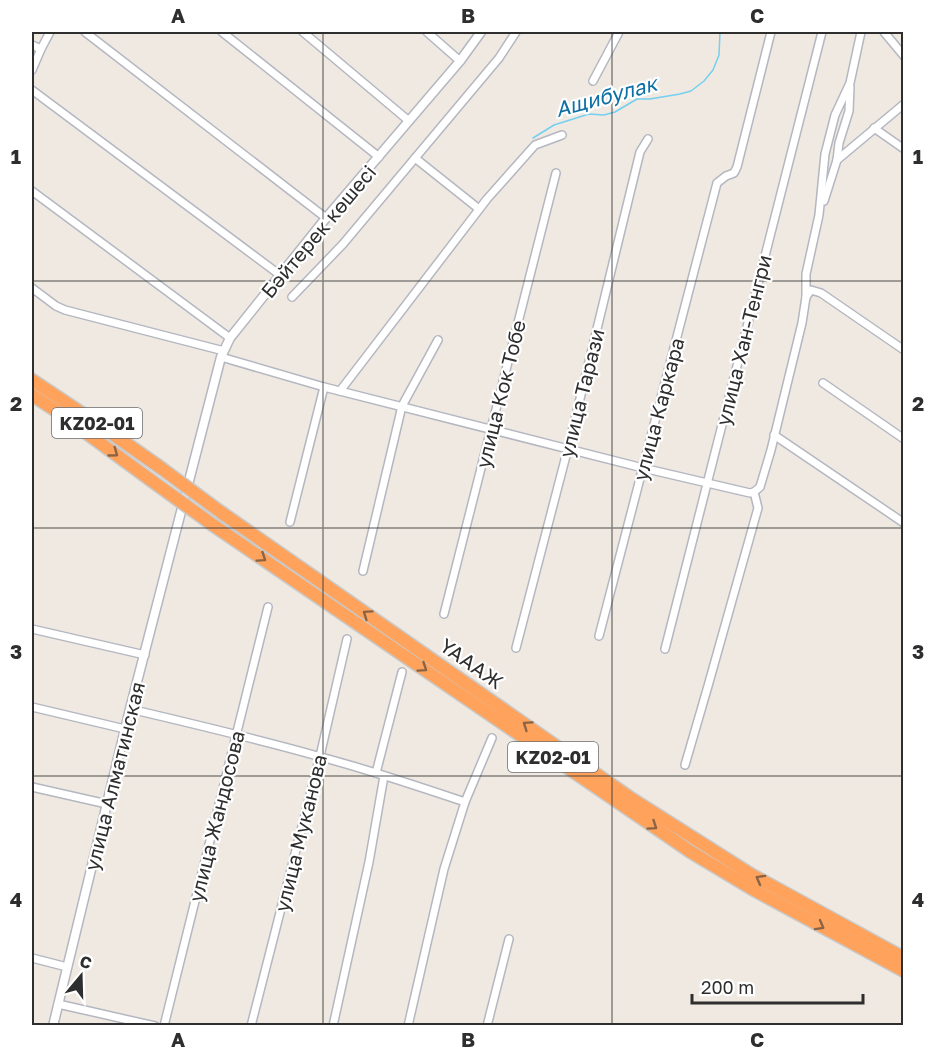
<svg xmlns="http://www.w3.org/2000/svg" width="935" height="1057" viewBox="0 0 935 1057" font-family="'Golos Text',sans-serif">
<rect width="100%" height="100%" fill="#efe9e1"/>
<g fill="none" stroke-linecap="round" stroke-linejoin="round">
<!-- stream -->
<polyline stroke="#75cff0" stroke-width="1.5" points="533,138 554,125 589,114 604,115 615,112 637,99 650,99 680,94 691,91 704,81 713,70 719,55 720,32"/>
<defs>
<g id="minor">
<polyline points="85,32 326,218"/>
<polyline points="222,32 379,157"/>
<polyline points="303,32 409,121"/>
<polyline points="427,32 460,61"/>
<polyline points="884,32 904,56"/>
<polyline points="32,45 41,49 50,32"/>
<polyline points="32,70 41,49"/>
<polyline points="593,81 619,32"/>
<polyline points="32,90 280,275"/>
<polyline points="874,128 904,149"/>
<polyline points="415,158 479,209"/>
<polyline points="837,160 904,104"/>
<polyline points="32,191 230,338"/>
<polyline points="824,201 837,160 839,143 849,111 850,87"/>
<polyline points="32,288 56,306 65,310 224,351"/>
<polyline points="292,297 343,244 499,58 516,32"/>
<polyline points="806,297 806,274 819,215 825,154 835,115 850,83 861,32"/>
<polyline points="221,357 324,387 643,468 750,493 754,492 760,487 771,450 802,323 806,297 811,290 821,293 904,350"/>
<polyline points="823,383 904,439"/>
<polyline points="340,391 487,199 535,145 562,135"/>
<polyline points="774,435 904,523"/>
<polyline points="290,522 324,387"/>
<polyline points="363,571 402,406 438,340"/>
<polyline points="444,614 556,173"/>
<polyline points="32,629 145,655"/>
<polyline points="599,636 717,183 726,176 734,173 737,167 771,32"/>
<polyline points="516,648 568,448 640,152 648,139"/>
<polyline points="665,649 822,32"/>
<polyline points="32,707 125,729"/>
<path d="M130 709C194 724 258 739 321 757 370 770 417 786 465 802"/>
<polyline points="685,765 708,686 758,508 754,492"/>
<polyline points="376,773 402,672"/>
<polyline points="32,787 107,804"/>
<polyline points="32,958 67,967"/>
<polyline points="58,1004 155,1026"/>
<polyline points="164,1026 268,607"/>
<polyline points="251,1026 320,756 347,639"/>
<polyline points="333,1026 369,862 384,776"/>
<polyline points="408,1026 444,869 465,802 492,738"/>
<polyline points="487,1026 509,939"/>
</g>
<polyline id="tertiary" points="53,1026 130,709 221,357 230,338 326,218 460,61 481,32"/>
<g id="motorway">
<polyline points="32,380 107,430 161,468"/>
<polyline points="32,395 55,410 152,481"/>
<polyline points="222,513 629,797 752,875 904,958"/>
<polyline points="213,525 691,852 756,891 904,971"/>
</g>
</defs>
<!-- minor casing -->
<use href="#minor" stroke="#b4b7c1" stroke-width="10"/>
<!-- tertiary casing -->
<use href="#tertiary" stroke="#b4b7c1" stroke-width="11"/>
<!-- motorway casing -->
<use href="#motorway" stroke="#c9c9c9" stroke-width="15"/>
<!-- minor -->
<use href="#minor" stroke="#fff" stroke-width="7"/>
<!-- tertiary -->
<use href="#tertiary" stroke="#fff" stroke-width="8"/>
<!-- motorway -->
<use href="#motorway" stroke="#ffa35c" stroke-width="12"/>
<defs>
<g id="motorway-bridge">
<polyline points="161,468 222,513"/>
<polyline points="152,481 213,525"/>
</g>
</defs>
<!-- motorway-bridge casing -->
<use href="#motorway-bridge" stroke="#c9c9c9" stroke-width="15" stroke-linecap="butt"/>
<!-- motorway-bridge -->
<use href="#motorway-bridge" stroke="#ffa35c" stroke-width="12"/>
</g>
<!-- one-way arrows -->
<defs><path id="oneway-chevron" d="M-2-3.5L2.5 0L-2 3.5" fill="none" stroke-width="1.6" stroke-linecap="round" stroke-linejoin="round" transform="scale(1.5)"/></defs>
<g stroke="#8c6343">
<use href="#oneway-chevron" transform="translate(114 453) rotate(36)"/>
<use href="#oneway-chevron" transform="translate(262 558) rotate(34)"/>
<use href="#oneway-chevron" transform="translate(367 614) rotate(-145)"/>
<use href="#oneway-chevron" transform="translate(423 668) rotate(34)"/>
<use href="#oneway-chevron" transform="translate(527 725) rotate(-145)"/>
<use href="#oneway-chevron" transform="translate(653 826) rotate(34)"/>
<use href="#oneway-chevron" transform="translate(760 879) rotate(-151)"/>
<use href="#oneway-chevron" transform="translate(820 926) rotate(29)"/>
</g>
<!-- grid -->
<path fill="none" stroke="#2e2e2e" stroke-width="1.5" stroke-opacity="0.55" d="M323 32V1026M612 32V1026M32 281H904M32 528H904M32 776H904"/>
<g text-anchor="middle" dominant-baseline="central" stroke-width="4.5" stroke-linejoin="round" paint-order="stroke">
<!-- shield labels -->
<g fill="#fff" stroke="#6d6d6d" stroke-width="1.5">
<rect x="52" y="408" width="90" height="30" rx="4.5"/>
<rect x="508" y="742" width="90" height="30" rx="4.5"/>
</g>
<g font-size="18" font-weight="bold" fill="#2e2e2e">
<text x="97" y="423">KZ02-01</text>
<text x="553" y="757">KZ02-01</text>
</g>
<!-- street labels -->
<g font-size="20" fill="#2e2e2e" stroke="#fff">
<text transform="translate(318 231) rotate(-50)">Бәйтерек көшесі</text>
<text transform="translate(743 340) rotate(-76)">улица Хан-Тенгри</text>
<text transform="translate(581 393) rotate(-76)">улица Тарази</text>
<text transform="translate(500 394) rotate(-76)">улица Кок Тобе</text>
<text transform="translate(658 409) rotate(-75)">улица Каркара</text>
<text transform="translate(472 663) rotate(35)">ҮАААЖ</text>
<text transform="translate(114 776) rotate(-76)">улица Алматинская</text>
<text transform="translate(216 816) rotate(-76)">улица Жандосова</text>
<text transform="translate(300 833) rotate(-76)">улица Муканова</text>
</g>
<!-- water labels -->
<g font-size="21" font-style="italic" fill="#0d6fa3" stroke="#fff">
<text transform="translate(606 96) rotate(-15)">Ащибулак</text>
</g>
</g>
<!-- border -->
<rect width="935" height="1057" fill="none" stroke="#ffffff" stroke-width="66"/>
<!-- north arrow -->
<g transform="translate(81 976) rotate(19)" stroke="#ffffff" stroke-width="4.5" paint-order="stroke">
<path d="M0-4.5L10 22L0 15L-10 22Z" fill="#2e2e2e"/>
<text y="-9" font-size="16" font-weight="bold" text-anchor="middle" fill="#2e2e2e">С</text>
</g>
<!-- scale -->
<path d="M692 994v9h171v-9" fill="none" stroke="#2e2e2e" stroke-width="3"/>
<text x="701" y="994" font-size="18" fill="#2e2e2e" stroke="#ffffff" stroke-width="4.5" paint-order="stroke">200 m</text>
<rect x="33" y="33" width="869" height="991" fill="none" stroke="#2e2e2e" stroke-width="2"/>
<g font-size="20" text-anchor="middle" font-weight="bold" fill="#2e2e2e">
<text x="178" y="23">A</text>
<text x="468" y="23">B</text>
<text x="757" y="23">C</text>
<text x="16" y="164">1</text>
<text x="918" y="164">1</text>
<text x="16" y="411">2</text>
<text x="918" y="411">2</text>
<text x="16" y="659">3</text>
<text x="918" y="659">3</text>
<text x="16" y="907">4</text>
<text x="918" y="907">4</text>
<text x="178" y="1047">A</text>
<text x="468" y="1047">B</text>
<text x="757" y="1047">C</text>
</g>
</svg>
